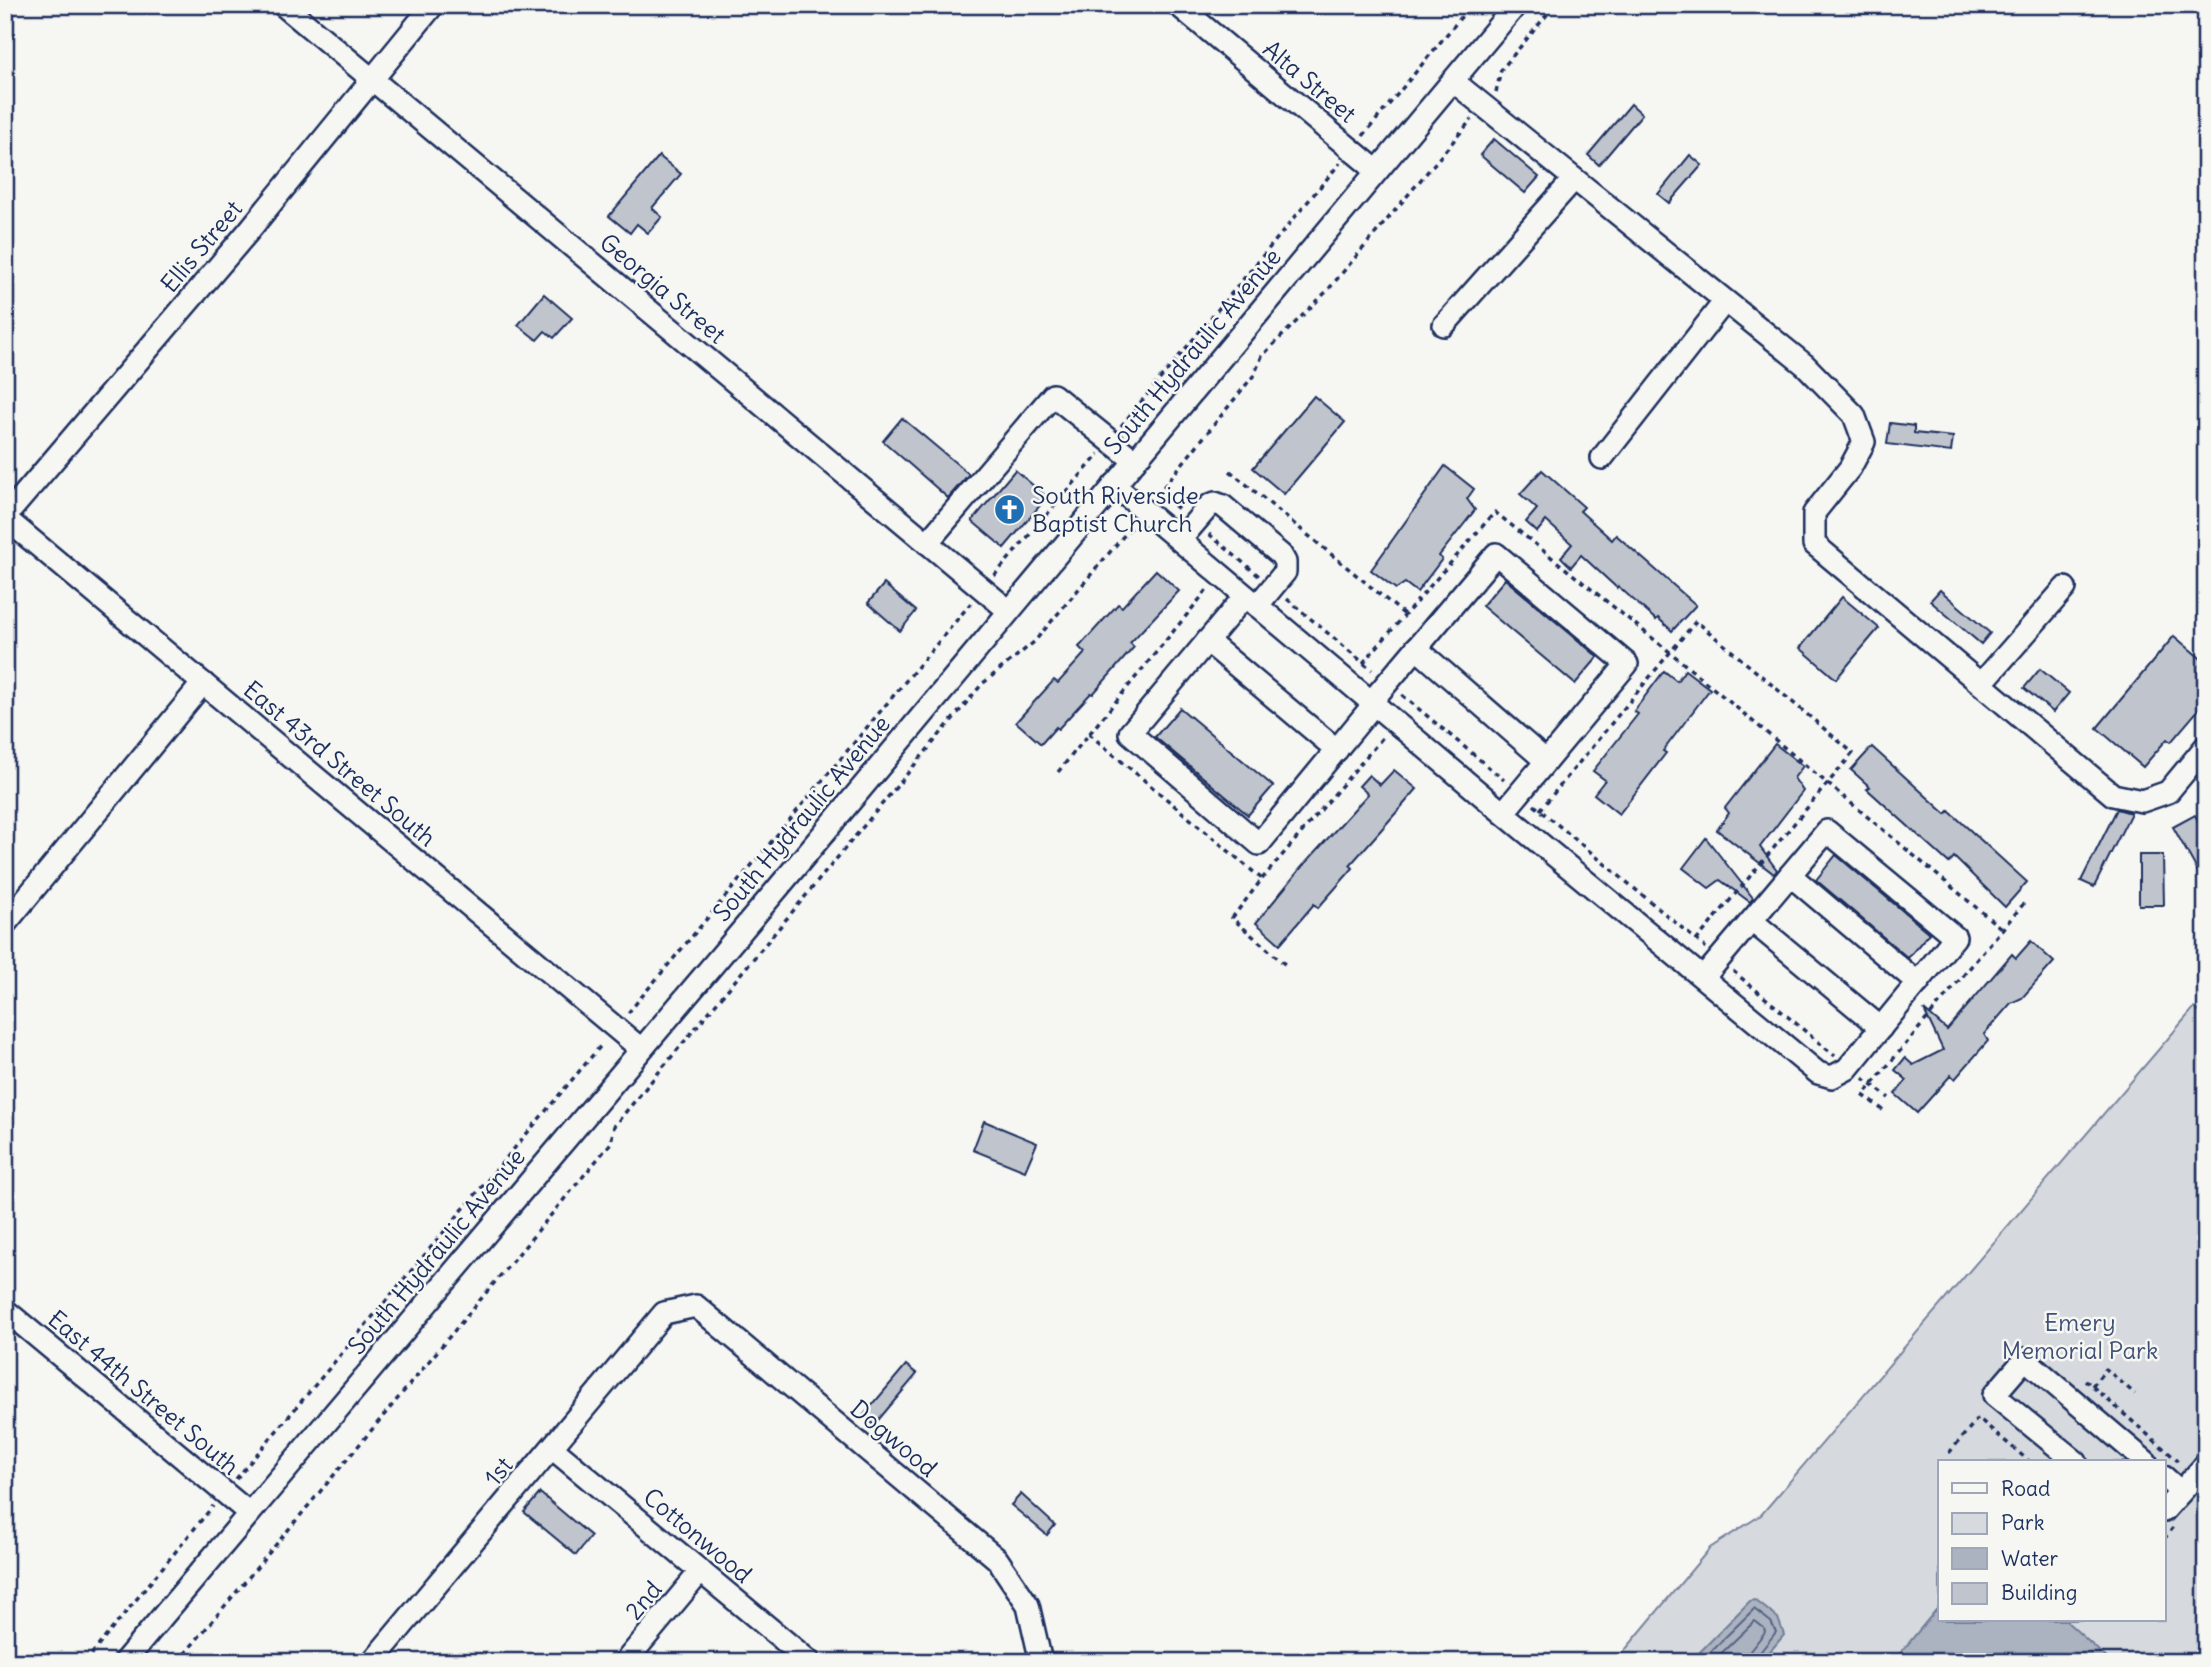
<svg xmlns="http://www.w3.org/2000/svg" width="2211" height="1667" viewBox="0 0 2211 1667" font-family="Delius,sans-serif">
<rect width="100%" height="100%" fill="#f6f6f2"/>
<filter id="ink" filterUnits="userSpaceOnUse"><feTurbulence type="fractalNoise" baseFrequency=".0143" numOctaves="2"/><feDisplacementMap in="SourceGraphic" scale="14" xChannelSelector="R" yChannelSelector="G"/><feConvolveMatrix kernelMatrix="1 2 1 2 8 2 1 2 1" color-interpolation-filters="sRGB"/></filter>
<g filter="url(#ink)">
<!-- green -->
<path fill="#d6d9dd" stroke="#78849e" stroke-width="2" fill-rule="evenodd" d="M2194 1008 2206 1017V1662H1615L1710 1548 1761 1515ZM1940 1462H2164V1620H1940Z"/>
<!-- water -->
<g fill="#abb2c0" stroke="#717e99" stroke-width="2">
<polygon points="1755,1600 1778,1618 1784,1635 1761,1662 1690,1662 1750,1601"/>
<polygon points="1940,1605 1940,1620 2065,1620 2111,1662 1893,1662"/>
</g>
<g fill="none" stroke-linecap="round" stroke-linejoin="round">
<!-- shore -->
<g stroke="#556385" stroke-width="2">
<polyline points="1700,1662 1754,1609 1771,1622 1776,1632 1758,1655 1756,1662"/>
<polyline points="1712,1662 1755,1621 1764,1628 1765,1632 1750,1651 1748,1662"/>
</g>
</g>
<!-- building -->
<g fill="#c0c4cd" stroke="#1b2f5e" stroke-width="2">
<polygon points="1631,104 1642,114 1599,165 1588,155"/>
<polygon points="1494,139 1539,177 1525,193 1480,155"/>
<polygon points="1690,155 1702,165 1669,203 1658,194"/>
<polygon points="659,156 681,174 652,208 662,217 648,233 637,224 630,233 609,216"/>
<polygon points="544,294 572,318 554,338 545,331 537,340 518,325"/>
<polygon points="1314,396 1345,422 1284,494 1253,468"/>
<polygon points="902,418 969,474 948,498 883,441"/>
<polygon points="1890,423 1914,426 1914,433 1953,437 1951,452 1887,444"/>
<polygon points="1445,466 1474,489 1467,499 1475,510 1439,556 1442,559 1417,592 1405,583 1396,589 1371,570"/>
<polygon points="1015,470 1047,497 1004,548 972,521"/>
<polygon points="1542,470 1584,507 1580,511 1612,540 1616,535 1696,605 1672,631 1658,618 1656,620 1618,586 1617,588 1581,555 1571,567 1561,557 1572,544 1546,521 1537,532 1526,522 1537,509 1520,494"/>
<polygon points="1156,570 1179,591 1130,643 1134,647 1093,694 1091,693 1058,729 1056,727 1041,744 1016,722 1054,680 1058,683 1085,653 1079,647 1118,604 1122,607"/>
<polygon points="1505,579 1598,657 1575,684 1482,606"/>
<polygon points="884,584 916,611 900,631 868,603"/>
<polygon points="1940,590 1990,633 1981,644 1930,601"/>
<polygon points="1842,597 1879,628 1836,679 1800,648"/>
<polygon points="2174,636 2206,663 2206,701 2171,742 2167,739 2143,767 2097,728"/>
<polygon points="2040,669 2069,693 2053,712 2024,688"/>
<polygon points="1685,670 1710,689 1663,751 1666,753 1619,814 1594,794 1605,780 1593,771 1638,714 1634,711 1664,671 1677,681"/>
<polygon points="1180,708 1273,786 1248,815 1155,737"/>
<polygon points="1775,744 1803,766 1794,778 1803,791 1760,847 1777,870 1774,874 1717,830 1729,813 1725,808"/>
<polygon points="1872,747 1946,814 1949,811 2027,882 2005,907 1954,857 1949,863 1867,789 1870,787 1851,770"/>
<polygon points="1394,770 1417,789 1350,865 1353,868 1318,908 1314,904 1280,944 1256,923 1301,868 1368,794 1359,786 1369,775 1380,785"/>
<polygon points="2117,809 2131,813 2094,887 2081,881"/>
<polygon points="2195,815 2206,835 2206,886 2173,827"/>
<polygon points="1706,838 1753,898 1750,902 1720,880 1709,888 1683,868"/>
<polygon points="1836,855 1929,933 1908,958 1816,880"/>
<polygon points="2139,855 2163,855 2164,905 2139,905"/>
<polygon points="2031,941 2054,962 2022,998 2011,1003 1984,1034 1988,1041 1955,1079 1951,1075 1917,1113 1895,1094 1907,1080 1895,1070 1905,1058 1913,1065 1943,1050 1924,1010 1947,1030 2012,954 2016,958"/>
<polygon points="984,1121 1037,1143 1025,1171 973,1150"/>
<polygon points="906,1365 917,1374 874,1425 863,1416"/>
<polygon points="540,1493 591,1536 576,1555 524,1512"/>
<polygon points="1021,1494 1055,1525 1047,1535 1011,1505"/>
</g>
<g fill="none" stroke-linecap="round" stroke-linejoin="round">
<defs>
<g id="minor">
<polyline points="283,5 1009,611"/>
<polyline points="1178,5 1377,171"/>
<polyline points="1453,81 1805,365 1854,415 1864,442 1850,468 1814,513 1814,544 2113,795 2142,801 2168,792 2206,746"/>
<polyline points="1444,325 1574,179"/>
<polyline points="1602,458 1725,301"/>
<polyline points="1114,485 1503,813 1818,1073 1832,1077 1847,1069 1955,937 1827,831 1704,977"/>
<polyline points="5,517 247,233 433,5"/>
<polyline points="5,518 641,1049"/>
<polyline points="1180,540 1210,505 1215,503 1223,506 1281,555 1285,562 1285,572 1257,606"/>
<polyline points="927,543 1053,395 1135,461"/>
<polyline points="1245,596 1130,733 1259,844 1374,704"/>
<polyline points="1207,641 1337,750"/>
<polyline points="1416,648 1546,761"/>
<polyline points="1981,684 2065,588"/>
<polyline points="1371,702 1496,554 1627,664 1503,813"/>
<polyline points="1790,875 1918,983"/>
<polyline points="1752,921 1881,1028"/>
<polyline points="5,924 203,683"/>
<polyline points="5,1310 249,1513"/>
<polyline points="552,1448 810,1662"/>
<polyline points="2076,1462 1994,1395 2025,1359 2146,1462"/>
<polyline points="2164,1477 2181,1492"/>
<polyline points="2164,1511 2206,1464"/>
<polyline points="124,1662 778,888 1516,5"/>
<polyline points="372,1662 664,1313 696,1306 997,1559 1028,1605 1041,1662"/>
<polyline points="625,1662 701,1571"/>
</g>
</defs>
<!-- minor casing -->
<use href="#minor" stroke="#1b2f5e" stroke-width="26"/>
<!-- path -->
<g stroke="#1b2f5e" stroke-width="3.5" stroke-dasharray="5 5" stroke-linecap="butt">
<polyline points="1496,92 1501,70 1555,5"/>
<polyline points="1363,136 1471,5"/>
<polyline points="1121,426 1340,163"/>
<polyline points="1230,471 1405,615"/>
<polyline points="1159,492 1181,511"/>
<polyline points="1157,495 1254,375 1262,356 1327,291 1472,119"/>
<polyline points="1209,534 1259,576"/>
<polyline points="994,576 1099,454"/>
<polyline points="1287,599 1372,670"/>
<polyline points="1363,663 1495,512 1671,653 2002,929"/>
<polyline points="1402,695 1504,780"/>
<polyline points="1089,734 1262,879 1232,918 1288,967"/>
<polyline points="1058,772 1208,589"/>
<polyline points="1534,805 1706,948"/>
<polyline points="1540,810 1696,621 1853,753 1696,941"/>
<polyline points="1262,879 1383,737"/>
<polyline points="1733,971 1835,1056"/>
<polyline points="628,1013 971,603"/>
<polyline points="1863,1078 1889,1098"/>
<polyline points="1883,1110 1863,1095 2025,902"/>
<polyline points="2085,1380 2178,1461"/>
<polyline points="2092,1386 2106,1369 2135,1394"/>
<polyline points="1949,1453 1978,1418 2030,1462"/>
<polyline points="236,1479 603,1043"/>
<polyline points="2164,1539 2173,1528"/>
<polyline points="85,1662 213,1506"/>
<polyline points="178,1662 611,1143 614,1126 982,684 1034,642 1132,526"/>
</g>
<!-- minor -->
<use href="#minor" stroke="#f6f6f2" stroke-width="21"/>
</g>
</g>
<!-- icons -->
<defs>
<symbol id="church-disc" viewBox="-11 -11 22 22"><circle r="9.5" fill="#1f6fb2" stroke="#f6f6f2"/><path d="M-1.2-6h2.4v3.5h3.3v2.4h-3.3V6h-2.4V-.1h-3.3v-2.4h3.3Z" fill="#fff"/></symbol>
</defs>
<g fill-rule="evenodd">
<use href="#church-disc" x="992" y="492" width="35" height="35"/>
</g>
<g text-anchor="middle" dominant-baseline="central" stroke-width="5" stroke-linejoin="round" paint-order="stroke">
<!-- street labels -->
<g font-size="24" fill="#1b2f5e" stroke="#f6f6f2">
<text transform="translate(1310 81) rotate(40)">Alta Street</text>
<text transform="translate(201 246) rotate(-50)">Ellis Street</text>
<text transform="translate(663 288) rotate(40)">Georgia Street</text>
<text transform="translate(1192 351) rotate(-50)">South Hydraulic Avenue</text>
<text transform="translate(340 763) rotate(40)">East 43rd Street South</text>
<text transform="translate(801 818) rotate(-50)">South Hydraulic Avenue</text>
<text transform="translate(436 1251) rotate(-50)">South Hydraulic Avenue</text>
<text transform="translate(144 1392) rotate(40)">East 44th Street South</text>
<text transform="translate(894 1438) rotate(40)">Dogwood</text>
<text transform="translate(498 1471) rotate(-50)">1st</text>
<text transform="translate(698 1535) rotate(40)">Cottonwood</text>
<text transform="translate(643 1600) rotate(-50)">2nd</text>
</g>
<!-- poi labels -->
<g font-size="24" fill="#1b2f5e" stroke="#f6f6f2" text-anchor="start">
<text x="1032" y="495">South Riverside<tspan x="1032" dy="28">Baptist Church</tspan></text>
</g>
<!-- park labels -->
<g font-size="24" fill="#405177" stroke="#f6f6f2">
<text x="2080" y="1322">Emery<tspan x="2080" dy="28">Memorial Park</tspan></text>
</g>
</g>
<!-- margin -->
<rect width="2211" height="1667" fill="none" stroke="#f6f6f2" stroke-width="28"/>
<rect x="14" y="14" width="2183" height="1639" fill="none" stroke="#1b2f5e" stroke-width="2.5" filter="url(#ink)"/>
<!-- legend -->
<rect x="1938" y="1460" width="228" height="161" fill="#f6f6f2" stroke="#9ea6b7" stroke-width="2"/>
<rect x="1952" y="1483" width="35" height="10" fill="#f6f6f2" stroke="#9ea6b7" stroke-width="2"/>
<text x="2001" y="1496" font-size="21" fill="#1b2f5e">Road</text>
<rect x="1952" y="1513" width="35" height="21" fill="#d6d9dd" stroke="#9ea6b7" stroke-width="2"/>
<text x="2001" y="1530" font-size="21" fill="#1b2f5e">Park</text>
<rect x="1952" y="1548" width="35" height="21" fill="#abb2c0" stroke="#9ea6b7" stroke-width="2"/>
<text x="2001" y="1566" font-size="21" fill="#1b2f5e">Water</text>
<rect x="1952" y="1583" width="35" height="21" fill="#c0c4cd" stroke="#9ea6b7" stroke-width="2"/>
<text x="2001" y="1600" font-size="21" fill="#1b2f5e">Building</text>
</svg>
